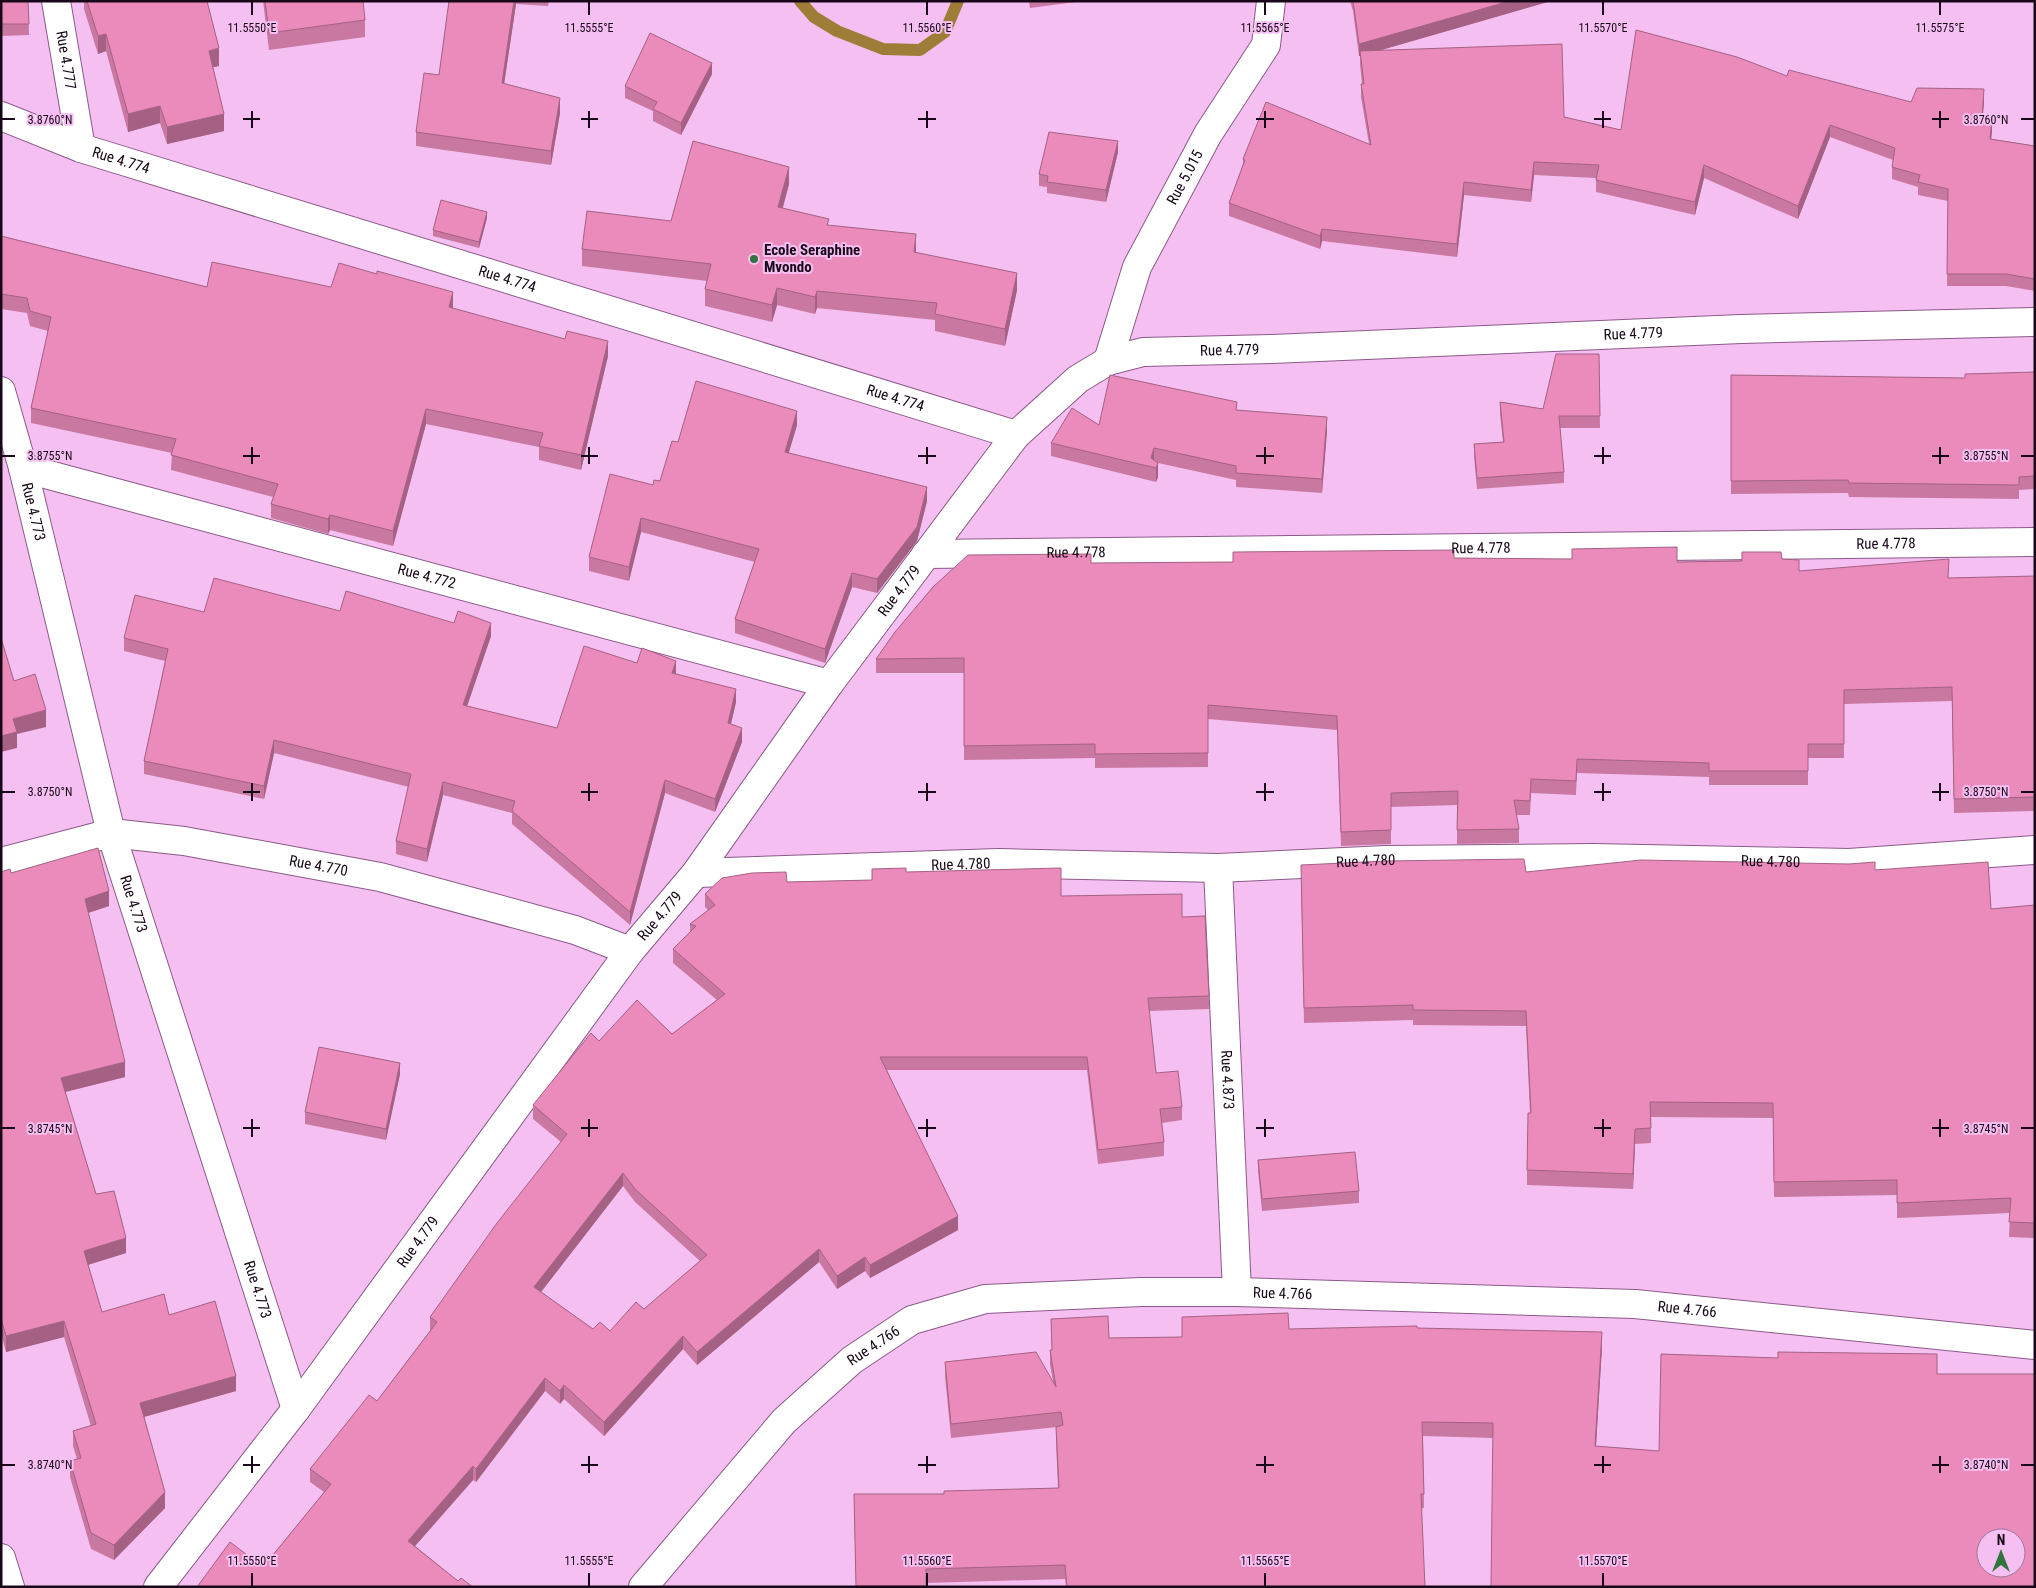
<svg xmlns="http://www.w3.org/2000/svg" width="2036" height="1588" viewBox="0 0 2036 1588" font-family="'Roboto Condensed',sans-serif">
<rect width="100%" height="100%" fill="#f5c0f1"/>
<g fill="none" stroke-linecap="round" stroke-linejoin="round">
<!-- stream -->
<polyline stroke="#9e7d39" stroke-width="12" points="800,1 814,17 837,31 883,49 920,50 945,32 958,1"/>
<defs>
<g id="street">
<path id="s1" d="M56 1 81 148"/>
<path id="s2" d="M1 116 81 148 1016 435"/>
<path id="s3" d="M1108 361 1137 267 1208 134 1266 45 1271 1"/>
<path id="s4" d="M1 391 23 468 111 833 296 1409"/>
<path id="s5" d="M23 468 829 684"/>
<path id="s6" d="M926 554 2035 542"/>
<path id="s7" d="M1 862 111 833 184 841 380 877 575 930 630 951"/>
<path id="s8" d="M1218 868 1237 1292"/>
<path id="s9" d="M696 873 999 863 1218 868 1386 860 1593 858 1849 863 2035 850"/>
<polyline points="1,1558 10,1587"/>
<path id="s10" d="M158 1587 296 1409 630 951 696 873 829 684 1016 435 1078 379 1108 361 1143 352 1272 349 1741 329 2035 322"/>
</g>
<g id="secondary">
<path id="s11" d="M643 1587 784 1421 852 1360 912 1320 985 1299 1141 1292H1237L1635 1304 2035 1345"/>
</g>
</defs>
<!-- street casing -->
<use href="#street" stroke="#8a5a87" stroke-width="30"/>
<!-- secondary casing -->
<use href="#secondary" stroke="#8a5a87" stroke-width="30"/>
<!-- street -->
<use href="#street" stroke="#fff" stroke-width="28"/>
<!-- secondary -->
<use href="#secondary" stroke="#fff" stroke-width="28"/>
</g>
<!-- wall -->
<g fill="#c978a1" fill-rule="evenodd">
<polygon points="1,1 28,1 29,35 1,36"/>
<polygon points="84,1 207,1 219,66 213,67 224,131 167,144 160,123 128,132 106,51 98,54 84,9"/>
<polygon points="263,1 363,1 365,20 365,37 269,50"/>
<polygon points="449,1 549,1 548,6 516,4 504,84 560,113 551,165 416,146 416,132 439,75"/>
<polygon points="1029,1 1083,1 1030,8"/>
<polygon points="1350,1 1551,1 1378,51 1564,117 1621,130 1787,76 1911,102 1984,101 1982,118 1992,131 1991,139 2035,146 2035,291 2006,286 1947,286 1948,201 1918,195 1918,187 1892,179 1892,167 1893,160 1830,137 1798,219 1704,178 1695,215 1596,192 1596,178 1534,175 1531,202 1464,195 1457,257 1322,241 1320,249 1229,216 1229,203 1243,164 1243,159 1369,144 1361,97 1361,84 1362,84 1360,64 1360,56 1359,56 1353,11"/>
<polygon points="712,74 681,135 653,121 653,111 625,98 625,86"/>
<polygon points="1118,152 1106,202 1047,193 1047,187 1039,186 1039,174"/>
<polygon points="789,184 783,208 829,225 916,252 1017,290 1005,346 935,331 935,320 817,308 815,314 777,305 772,322 705,306 705,289 707,281 582,266 582,249"/>
<polygon points="487,218 479,248 433,236 433,230"/>
<polygon points="1,236 207,287 331,287 453,308 608,356 581,470 539,460 539,447 426,424 393,546 330,530 328,534 271,518 271,504 273,497 171,470 172,453 31,423 31,408 48,331 30,326 27,313 1,309"/>
<polygon points="1599,354 1600,428 1560,428 1564,472 1564,483 1477,489 1474,456 1474,444 1503,442 1500,414 1500,402 1543,409"/>
<polygon points="2035,372 2035,489 2019,490 2019,499 1849,497 1848,493 1731,494 1731,375 1965,378"/>
<polygon points="1237,410 1327,431 1322,493 1236,487 1236,480 1158,463 1158,477 1156,482 1051,456 1051,443 1099,425"/>
<polygon points="797,425 788,453 927,501 917,541 877,593 852,587 825,663 735,633 735,619 755,562 641,532 629,581 589,571 589,557 653,485 660,481 678,442"/>
<polygon points="1454,558 1677,562 1782,559 1799,571 1948,578 2035,576 2035,811 1954,813 1952,701 1844,704 1844,758 1808,758 1808,785 1709,785 1709,777 1577,773 1576,795 1531,793 1530,815 1516,815 1519,829 1519,843 1457,844 1457,805 1391,807 1391,844 1341,846 1337,730 1208,719 1208,767 1095,768 1095,758 964,760 964,673 876,673 876,659 1091,563 1233,562"/>
<polygon points="340,611 491,636 467,706 557,728 637,663 676,674 736,702 731,724 742,742 715,812 665,793 630,925 512,824 512,813 443,795 427,862 396,854 396,841 409,787 274,753 264,799 144,774 144,761 165,661 124,651 124,638 204,612"/>
<path d="M872 869 906 872 1061 896 1182 917 1209 996V1009L1149 1011 1156 1073 1182 1107V1120L1162 1123 1164 1142V1156L1098 1164 1087 1070H887L958 1230 870 1278 865 1271 837 1289 819 1262 697 1365 683 1349 604 1436 564 1399 560 1404 545 1391 476 1482 473 1480 415 1546 458 1581 473 1587 263 1567 324 1492 310 1482V1469L377 1401 430 1331V1317L561 1142 533 1119V1105L599 1041 672 1034 717 1000 673 963V949L690 932V924L708 910 705 907V894L787 882 872 880ZM623 1186 635 1202 700 1261 644 1309 610 1331 593 1329 541 1292Z"/>
<polygon points="1875,870 1991,909 2035,905 2035,1238 2009,1237 2010,1213 1897,1218 1897,1195 1774,1197 1773,1118 1651,1117 1651,1143 1635,1144 1633,1189 1527,1185 1527,1170 1530,1113 1526,1026 1413,1025 1413,1020 1304,1023 1301,880 1526,872"/>
<polygon points="1,872 11,873 109,906 88,913 125,1077 65,1092 96,1194 126,1253 88,1265 102,1312 169,1315 236,1391 144,1417 165,1508 114,1560 91,1549 70,1477 70,1461 77,1459 73,1446 73,1431 91,1426 64,1337 6,1352 1,1334"/>
<polygon points="400,1074 386,1140 305,1124 305,1112"/>
<polygon points="1258,1160 1359,1191 1359,1203 1262,1211 1258,1171"/>
<polygon points="1051,1319 1109,1338 1182,1337 1289,1329 1417,1328 1602,1347 1596,1446 1659,1451 1937,1374 2035,1587 1493,1438 1423,1436 1424,1508 1421,1508 1425,1587 1066,1587 1065,1579 926,1583 926,1587 856,1587 854,1494 944,1494 1058,1488 1056,1442 1056,1427 1057,1427 951,1438 945,1376 945,1362 1053,1381 1050,1365 1050,1350 1052,1350"/>
</g>
<!-- shaded-wall -->
<g fill="#a46183">
<polygon points="514,1 516,1 516,4 502,98 502,83"/>
<polygon points="1510,1 1551,1 1360,56 1360,51 1360,56 1359,56 1359,44"/>
<polygon points="106,34 106,51 98,54 98,36"/>
<polygon points="219,48 219,66 209,68 209,51"/>
<polygon points="712,63 712,74 681,135 681,123"/>
<polygon points="1984,89 1984,101 1982,130 1982,118"/>
<polygon points="560,98 560,113 551,165 551,151"/>
<polygon points="160,106 160,123 128,132 128,114"/>
<polygon points="224,114 224,131 167,144 167,127"/>
<polygon points="1992,118 1992,131 1990,151 1990,139"/>
<polygon points="1830,125 1830,137 1798,219 1798,206"/>
<polygon points="1118,141 1118,152 1106,202 1106,190"/>
<polygon points="1534,162 1534,175 1531,202 1531,190"/>
<polygon points="1704,165 1704,178 1695,215 1695,202"/>
<polygon points="789,167 789,184 778,224 778,207"/>
<polygon points="1464,182 1464,195 1457,257 1457,244"/>
<polygon points="487,212 487,218 479,248 479,242"/>
<polygon points="1322,229 1322,241 1320,249 1320,236"/>
<polygon points="916,234 916,251 914,269 914,252"/>
<polygon points="1017,273 1017,290 1005,346 1005,329"/>
<polygon points="777,288 777,305 772,322 772,305"/>
<polygon points="817,291 817,308 815,314 815,297"/>
<polygon points="453,292 453,307 449,322 449,307"/>
<polygon points="608,341 608,356 581,470 581,455"/>
<polygon points="426,409 426,424 393,546 393,531"/>
<polygon points="797,411 797,425 785,466 785,452"/>
<polygon points="1327,417 1327,431 1322,493 1322,479"/>
<polygon points="1154,448 1154,462 1151,458"/>
<polygon points="1158,463 1158,477 1156,482 1156,468"/>
<polygon points="927,487 927,501 917,541 877,593 877,579"/>
<polygon points="330,515 330,530 328,534 328,519"/>
<polygon points="641,518 641,532 629,581 629,567"/>
<polygon points="852,573 852,587 825,663 825,649"/>
<polygon points="491,623 491,636 463,718 463,705"/>
<polygon points="676,661 676,674 672,686 672,673"/>
<polygon points="736,689 736,702 728,736 728,723"/>
<polygon points="46,710 46,727 17,734 17,748 1,752 1,736 13,719"/>
<polygon points="742,728 742,742 715,812 715,799"/>
<polygon points="274,740 274,753 264,799 264,786"/>
<polygon points="665,780 665,793 630,925 630,912"/>
<polygon points="443,782 443,795 427,862 427,849"/>
<polygon points="109,891 109,906 85,914 85,899"/>
<polygon points="125,1062 125,1077 61,1093 61,1078"/>
<polygon points="400,1063 400,1074 386,1140 386,1129"/>
<polygon points="1635,1129 1635,1144 1633,1189 1633,1174"/>
<polygon points="623,1173 623,1186 534,1301 534,1287"/>
<polygon points="958,1216 958,1230 870,1278 870,1265"/>
<polygon points="126,1238 126,1253 84,1266 84,1251"/>
<polygon points="819,1249 819,1262 697,1365 697,1352"/>
<polygon points="865,1257 865,1271 837,1289 837,1276"/>
<polygon points="64,1321 64,1337 6,1352 6,1336"/>
<polygon points="1602,1332 1602,1347 1595,1461 1595,1446"/>
<polygon points="683,1336 683,1349 604,1436 604,1422"/>
<polygon points="236,1376 236,1391 140,1418 140,1403"/>
<polygon points="545,1378 545,1391 476,1482 476,1469"/>
<polygon points="564,1385 564,1399 560,1404 560,1391"/>
<polygon points="473,1466 473,1480 408,1554 408,1541"/>
<polygon points="165,1492 165,1508 114,1560 114,1545"/>
</g>
<!-- building -->
<g fill="#ea8bbb" stroke="#a46183" fill-rule="evenodd">
<polygon points="1,1 28,1 29,24 1,24"/>
<polygon points="87,1 207,1 219,48 209,51 224,114 167,127 160,106 128,114 106,34 98,36"/>
<polygon points="265,1 363,1 365,20 269,33"/>
<polygon points="449,1 514,1 502,83 560,98 551,151 416,132 424,73 439,75"/>
<polygon points="1353,1 1510,1 1359,44"/>
<polygon points="1636,30 1737,57 1787,76 1789,70 1911,102 1917,88 1984,89 1982,118 1992,118 1990,139 2035,146 2035,279 2006,274 1947,274 1948,189 1918,182 1920,175 1892,167 1895,148 1830,125 1798,206 1704,165 1695,202 1596,180 1599,165 1534,162 1531,190 1464,182 1457,244 1322,229 1320,236 1229,203 1245,160 1243,159 1266,102 1371,145 1361,84 1364,84 1360,51 1562,44 1564,117 1621,130"/>
<polygon points="650,33 712,63 681,123 653,109 657,102 625,86"/>
<polygon points="1049,132 1118,141 1106,190 1047,182 1048,176 1039,174"/>
<polygon points="693,141 789,167 778,207 829,219 827,225 916,234 914,252 1017,273 1005,329 935,314 937,303 817,291 815,297 777,288 772,305 705,289 711,264 582,249 587,211 671,221"/>
<polygon points="441,200 487,212 479,242 433,230"/>
<polygon points="1,236 207,287 212,262 331,287 339,263 377,274 377,271 453,292 449,307 565,339 567,331 608,341 581,455 539,446 543,433 426,409 393,531 330,515 328,519 271,504 278,484 171,455 176,439 31,408 51,317 30,311 27,298 1,294"/>
<polygon points="1556,354 1599,354 1600,416 1559,416 1564,472 1477,478 1474,444 1504,442 1500,402 1543,409"/>
<polygon points="2035,372 2035,476 2019,477 2019,485 1849,483 1848,480 1731,481 1731,375 1965,378 1965,374"/>
<polygon points="1110,375 1237,402 1236,410 1327,417 1322,479 1236,473 1236,466 1154,448 1151,458 1158,463 1156,468 1051,443 1072,408 1099,425"/>
<polygon points="696,381 797,411 785,452 927,487 917,527 877,579 852,573 825,649 735,619 759,549 641,518 629,567 589,557 610,474 653,485 654,480 660,481 672,441 678,442"/>
<polygon points="1677,547 1677,562 1742,561 1742,552 1781,552 1782,559 1799,560 1799,571 1949,559 1948,578 2035,576 2035,797 1954,799 1952,687 1844,690 1844,744 1808,744 1808,771 1709,771 1709,763 1577,759 1576,781 1531,779 1530,801 1514,800 1519,829 1457,830 1458,791 1391,793 1391,830 1341,832 1337,716 1208,705 1208,753 1095,754 1095,744 964,746 964,658 876,659 895,632 933,587 968,555 1091,554 1091,563 1233,562 1233,552 1454,550 1454,558 1572,559 1572,549"/>
<polygon points="214,578 340,611 346,591 454,623 458,611 491,623 463,705 557,728 584,646 637,663 642,648 676,661 672,673 736,689 728,723 742,728 715,799 665,780 630,912 512,811 515,801 443,782 427,849 396,841 411,774 274,740 264,786 144,761 168,649 124,638 135,595 204,612"/>
<polygon points="1,638 14,681 35,674 46,710 13,719 17,732 1,736"/>
<polygon points="98,848 109,891 85,899 125,1062 61,1078 96,1194 114,1191 126,1238 84,1251 102,1312 164,1294 169,1315 215,1301 236,1376 140,1403 165,1492 114,1545 91,1533 70,1461 81,1458 73,1431 96,1424 64,1321 6,1336 1,1319 1,872 10,869 11,873"/>
<polygon points="1524,859 1526,872 1641,860 1849,864 1875,862 1875,870 1988,862 1991,909 2035,905 2035,1223 2009,1222 2011,1198 1897,1203 1897,1180 1774,1182 1773,1103 1650,1102 1651,1128 1635,1129 1633,1174 1527,1170 1528,1113 1531,1113 1526,1011 1413,1010 1413,1005 1304,1008 1301,865 1386,861"/>
<path d="M906 868V872L1061 868V896L1182 894V917L1205 916 1209 996 1148 998 1156 1073 1178 1071 1182 1107 1160 1109 1164 1142 1098 1150 1087 1057H880L958 1216 870 1265 865 1257 837 1276 819 1249 697 1352 683 1336 604 1422 564 1385 560 1391 545 1378 476 1469 473 1466 408 1541 458 1581 461 1578 473 1587H197L230 1542 263 1567 331 1484 310 1469 369 1395 377 1401 437 1322 430 1317 497 1223 567 1134 533 1105 591 1033 599 1041 637 1000 672 1034 725 994 673 949 696 926 690 924 715 905 705 894 722 878 752 873 786 872 787 882 872 880V869ZM623 1173 635 1189 707 1255 644 1309 636 1302 610 1331 600 1322 593 1329 534 1287Z"/>
<polygon points="319,1047 400,1063 386,1129 305,1112"/>
<polygon points="1355,1152 1359,1191 1262,1199 1258,1160"/>
<path d="M1288 1313 1289 1329 1417 1326V1328L1602 1332 1595 1446 1659 1451 1661 1354 1778 1358V1352L1937 1354V1374H2035V1587H1491L1493 1423 1422 1422 1424 1494H1421L1425 1587H1067L1065 1565 926 1569V1586H856L854 1494H944V1491L1059 1488 1056 1427 1063 1425 1061 1412 951 1424 945 1362 1036 1352 1056 1387 1050 1350H1052L1051 1319 1108 1316 1109 1338 1182 1337V1317ZM1986 1538H2016V1568H1986Z"/>
</g>
<!-- ticks -->
<path fill="none" stroke="#180718" stroke-width="2" d="M252 2V15M589 2V15M927 2V15M1265 2V15M1603 2V15M1940 2V15M252 111V128M589 111V128M927 111V128M1265 111V128M1603 111V128M1940 111V128M2 119H15M243 119H260M581 119H598M918 119H936M1256 119H1274M1594 119H1611M1932 119H1949M2021 119H2034M252 447V464M589 447V464M927 447V464M1265 447V464M1603 447V464M1940 447V464M2 456H15M243 456H260M581 456H598M918 456H936M1256 456H1274M1594 456H1611M1932 456H1949M2021 456H2034M252 783V801M589 783V801M927 783V801M1265 783V801M1603 783V801M1940 783V801M2 792H15M243 792H260M581 792H598M918 792H936M1256 792H1274M1594 792H1611M1932 792H1949M2021 792H2034M252 1119V1137M589 1119V1137M927 1119V1137M1265 1119V1137M1603 1119V1137M1940 1119V1137M2 1128H15M243 1128H260M581 1128H598M918 1128H936M1256 1128H1274M1594 1128H1611M1932 1128H1949M2021 1128H2034M252 1456V1473M589 1456V1473M927 1456V1473M1265 1456V1473M1603 1456V1473M1940 1456V1473M2 1465H15M243 1465H260M581 1465H598M918 1465H936M1256 1465H1274M1594 1465H1611M1932 1465H1949M2021 1465H2034M252 1573V1586M589 1573V1586M927 1573V1586M1265 1573V1586M1603 1573V1586"/>
<!-- markers -->
<circle fill="#2f743f" stroke="#f5c0f1" stroke-width="2" cx="754" cy="259" r="5"/>
<g text-anchor="middle" dominant-baseline="central" stroke-width="4" stroke-linejoin="round" paint-order="stroke">
<!-- street labels -->
<g font-size="15" fill="#180718" stroke="#f5c0f1">
<text stroke="none"><textPath href="#s1" startOffset="60">Rue 4.777</textPath></text>
<text stroke="none"><textPath href="#s2" startOffset="128">Rue 4.774</textPath></text>
<text stroke="none"><textPath href="#s3" startOffset="200">Rue 5.015</textPath></text>
<text stroke="none"><textPath href="#s2" startOffset="532">Rue 4.774</textPath></text>
<text stroke="none"><textPath href="#s10" startOffset="2082">Rue 4.779</textPath></text>
<text stroke="none"><textPath href="#s10" startOffset="1678">Rue 4.779</textPath></text>
<text stroke="none"><textPath href="#s2" startOffset="938">Rue 4.774</textPath></text>
<text stroke="none"><textPath href="#s4" startOffset="125">Rue 4.773</textPath></text>
<text stroke="none"><textPath href="#s6" startOffset="960">Rue 4.778</textPath></text>
<text stroke="none"><textPath href="#s6" startOffset="555">Rue 4.778</textPath></text>
<text stroke="none"><textPath href="#s6" startOffset="150">Rue 4.778</textPath></text>
<text stroke="none"><textPath href="#s5" startOffset="418">Rue 4.772</textPath></text>
<text stroke="none"><textPath href="#s10" startOffset="1242">Rue 4.779</textPath></text>
<text stroke="none"><textPath href="#s9" startOffset="670">Rue 4.780</textPath></text>
<text stroke="none"><textPath href="#s9" startOffset="1075">Rue 4.780</textPath></text>
<text stroke="none"><textPath href="#s7" startOffset="324">Rue 4.770</textPath></text>
<text stroke="none"><textPath href="#s9" startOffset="265">Rue 4.780</textPath></text>
<text stroke="none"><textPath href="#s4" startOffset="530">Rue 4.773</textPath></text>
<text stroke="none"><textPath href="#s10" startOffset="838">Rue 4.779</textPath></text>
<text stroke="none"><textPath href="#s8" startOffset="212">Rue 4.873</textPath></text>
<text stroke="none"><textPath href="#s10" startOffset="432">Rue 4.779</textPath></text>
<text stroke="none"><textPath href="#s4" startOffset="935">Rue 4.773</textPath></text>
<text stroke="none"><textPath href="#s11" startOffset="755">Rue 4.766</textPath></text>
<text stroke="none"><textPath href="#s11" startOffset="1160">Rue 4.766</textPath></text>
<text stroke="none"><textPath href="#s11" startOffset="335">Rue 4.766</textPath></text>
</g>
<!-- poi labels -->
<g font-size="15" font-weight="bold" fill="#180718" stroke="#f5c0f1" text-anchor="start">
<text x="764" y="250">Ecole Seraphine<tspan x="764" dy="17">Mvondo</tspan></text>
</g>
</g>
<g font-size="12" text-anchor="middle" fill="#180718" stroke="#f5c0f1" stroke-width="4" stroke-linejoin="round" paint-order="stroke">
<text x="252" y="32">11.5550°E</text>
<text x="589" y="32">11.5555°E</text>
<text x="927" y="32">11.5560°E</text>
<text x="1265" y="32">11.5565°E</text>
<text x="1603" y="32">11.5570°E</text>
<text x="1940" y="32">11.5575°E</text>
<text x="50" y="124">3.8760°N</text>
<text x="1986" y="124">3.8760°N</text>
<text x="50" y="460">3.8755°N</text>
<text x="1986" y="460">3.8755°N</text>
<text x="50" y="796">3.8750°N</text>
<text x="1986" y="796">3.8750°N</text>
<text x="50" y="1133">3.8745°N</text>
<text x="1986" y="1133">3.8745°N</text>
<text x="50" y="1469">3.8740°N</text>
<text x="1986" y="1469">3.8740°N</text>
<text x="252" y="1565">11.5550°E</text>
<text x="589" y="1565">11.5555°E</text>
<text x="927" y="1565">11.5560°E</text>
<text x="1265" y="1565">11.5565°E</text>
<text x="1603" y="1565">11.5570°E</text>
</g>
<!-- border -->
<rect width="2036" height="1588" fill="none" stroke="#180718" stroke-width="5"/>
<!-- north arrow -->
<g transform="translate(2001 1553)"><circle r="24" fill="#f5c0f1" stroke="#9d769a"/>
<path d="M0-4L9 19L0 12L-9 19Z" fill="#2f743f"/>
<text y="-8" font-size="14" font-weight="bold" text-anchor="middle" fill="#180718">N</text>
</g>
</svg>
